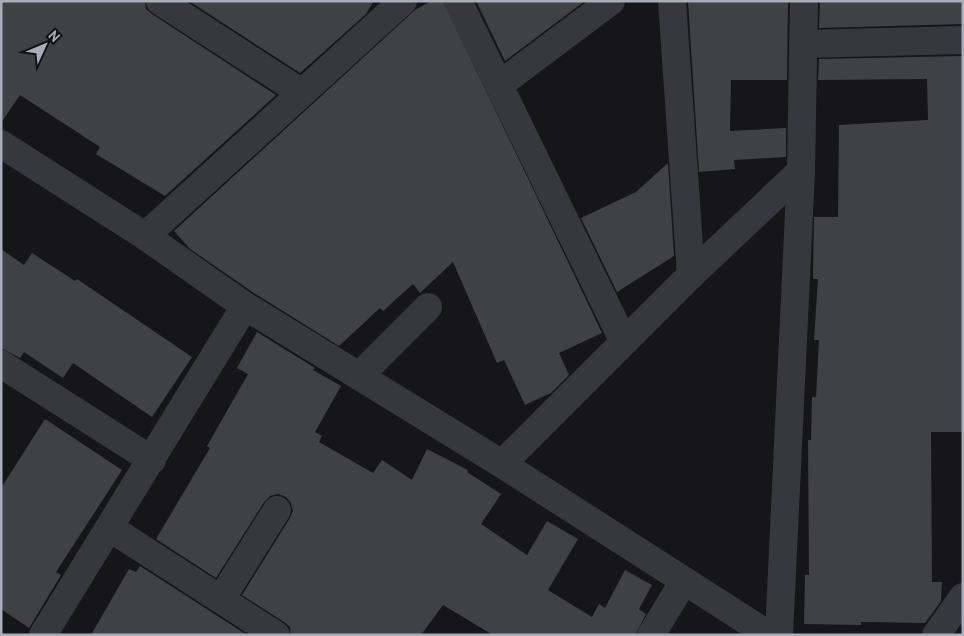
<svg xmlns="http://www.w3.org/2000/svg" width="964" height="636" viewBox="0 0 964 636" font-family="'PT Sans',sans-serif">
<rect width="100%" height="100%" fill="#161618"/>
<!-- building -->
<g fill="#404145">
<polygon points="1,1 145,1 146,9 152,14 276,95 165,196 96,154 100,147 20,95 1,123"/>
<polygon points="189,1 374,1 366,14 300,73"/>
<polygon points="431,1 443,1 602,333 559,353 569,375 551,393 525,405 504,360 497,363 453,262 420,293 413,284 383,311 380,308 339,346 254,293 190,249 174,231 415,10"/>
<polygon points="476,1 585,1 505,61"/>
<polygon points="688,1 788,1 787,80 731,80 730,131 786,128 786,157 734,160 735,169 699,172"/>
<polygon points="820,1 963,1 963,24 819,28"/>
<polygon points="963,56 963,432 931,432 932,582 942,582 941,601 925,623 861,622 861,625 804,624 805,575 809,575 808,440 811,440 812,397 816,397 819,340 814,340 818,279 813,279 814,217 838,217 839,125 928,120 927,79 818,80 819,59"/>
<polygon points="668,163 674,256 617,292 581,218 636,192"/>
<polygon points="1,249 24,265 32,253 75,281 77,279 192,357 152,417 73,363 63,378 24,352 20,358 1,348"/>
<polygon points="257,332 315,368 313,370 341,386 315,432 322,436 319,442 373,473 382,460 412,480 427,449 468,470 467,472 501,494 481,524 527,555 547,521 578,539 548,590 592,617 599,604 605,608 625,570 652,585 639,609 646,614 635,635 493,635 443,605 421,635 291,635 290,627 284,622 242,595 290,518 293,511 291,503 286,497 278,494 270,496 264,502 216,578 156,539 210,448 207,446 248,374 237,368"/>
<polygon points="45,419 122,470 56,572 61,575 29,628 1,609 1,488"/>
<polygon points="140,566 247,635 91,635 129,569 136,572"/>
</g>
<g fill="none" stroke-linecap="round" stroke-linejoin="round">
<!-- street -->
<g stroke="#37383d" stroke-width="28">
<polyline points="160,1 302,93"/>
<polyline points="458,1 624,342"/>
<polyline points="672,1 691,275"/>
<polyline points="803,44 963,40"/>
<polyline points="499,85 611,1"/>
<polyline points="1,144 145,236 245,306 502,464 769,635"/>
<polyline points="145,236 403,1"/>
<polyline points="1,364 152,460"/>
<polyline points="359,376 428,307"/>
<polyline points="502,464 691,275 801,171"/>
<polyline points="110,528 276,635"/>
<polyline points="221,599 277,510"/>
<polyline points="43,635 245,306"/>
<polyline points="651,635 684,581"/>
<polyline points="779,635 801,171 804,1"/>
<polyline points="936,635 963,597"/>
</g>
</g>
<!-- border -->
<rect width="964" height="636" fill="none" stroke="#a8adb8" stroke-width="5"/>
<!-- north arrow -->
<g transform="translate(45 45) rotate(46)" stroke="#111113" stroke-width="4" paint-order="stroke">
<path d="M0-4L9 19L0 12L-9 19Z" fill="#a8adb8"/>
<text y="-8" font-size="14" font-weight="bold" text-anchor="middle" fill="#a8adb8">N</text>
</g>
</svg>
